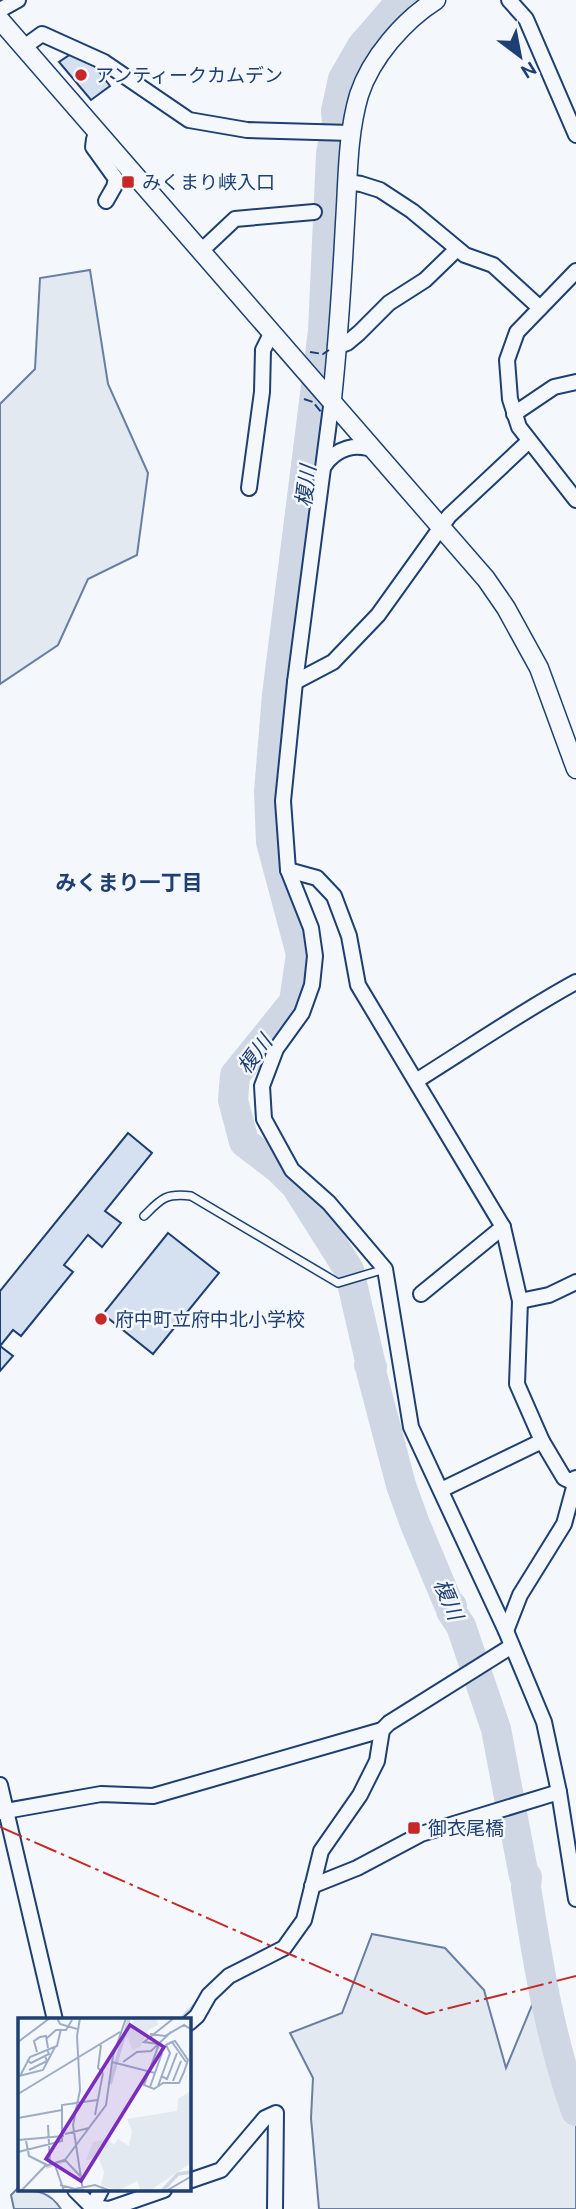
<svg xmlns="http://www.w3.org/2000/svg" width="576" height="2209" viewBox="0 0 576 2209" font-family="Ubuntu,'Noto Sans JP',sans-serif">
<rect width="100%" height="100%" fill="#f4f7fb"/>
<!-- green -->
<g fill="#e3e9f0" stroke="#687fa3" stroke-width="2">
<polygon points="90,270 108,384 148,473 137,555 88,579 58,645 0,684 0,404 35,369 40,278"/>
<polygon points="372,1934 445,1948 484,1990 506,2068 549,1964 576,2104 576,2209 319,2209 311,2118 313,2078 290,2033 342,2013"/>
<path d="M19 2187V2190C37 2190 50 2192 61 2209H14L11 2195Z"/>
</g>
<g fill="none" stroke-linecap="round" stroke-linejoin="round">
<!-- stream -->
<polyline stroke="#cfd7e4" stroke-width="5" points="181,2020 198,2002"/>
<!-- river -->
<path stroke="#cfd7e4" stroke-width="30" d="M402 0 362 46 343 79 336 111 337 122 331 154 323 331 277 695 269 792 271 842 301 954 294 1002 235 1075 233 1100 244 1142 278 1168 296 1186 349 1270 370 1361 369 1365 372 1367 371 1371 401 1485 415 1524 449 1605 452 1606 451 1611 461 1626 496 1729 524 1876 527 1877 526 1887C538 1964 550 2038 576 2111"/>
</g>
<!-- building -->
<g fill="#d5e0f0" stroke="#1d3f73" stroke-width="2">
<polygon points="71,54 94,65 110,86 91,100 59,62"/>
<polygon points="128,1133 152,1153 105,1211 121,1223 102,1247 88,1235 64,1265 73,1272 21,1336 13,1330 0,1346 13,1356 0,1371 0,1291"/>
<polygon points="168,1233 219,1273 153,1354 103,1314"/>
</g>
<g fill="none" stroke-linecap="round" stroke-linejoin="round">
<defs>
<path id="service" d="M144 1216C161 1199 165 1193 191 1196L338 1283 385 1269"/>
<g id="minor">
<polyline points="509,0 526,19 576,135"/>
<polyline points="0,10 18,0"/>
<polyline points="24,47 42,34 104,62 189,120 247,130 351,133"/>
<polyline points="99,134 94,139 93,147 116,179 114,187 106,201"/>
<polyline points="348,182 361,184 380,190 412,211 465,255 493,265 540,308"/>
<polyline points="201,251 235,219 314,212"/>
<polyline points="576,271 517,332 507,360 510,399 519,427 576,500"/>
<polyline points="337,347 347,343 359,333 389,303 425,280 457,249"/>
<polyline points="332,399 295,682 283,801 288,870 311,928 315,956 312,985 302,1013 276,1049 262,1086 264,1119 292,1170 329,1203 385,1269 411,1427 506,1631 544,1722 559,1792 576,1899"/>
<polyline points="514,414 554,387 576,382"/>
<path d="M324 466C336 448 356 442 376 451"/>
<polyline points="249,488 262,392 263,350 272,332"/>
<polyline points="295,682 333,662 378,615 449,516 529,441"/>
<polyline points="288,870 317,878 334,896 349,936 358,985 503,1227 520,1301 517,1384 542,1441 564,1478 570,1481 576,1478"/>
<path d="M416 1081C469 1048 521 1012 576 982"/>
<polyline points="421,1294 503,1227"/>
<polyline points="520,1301 549,1295 576,1282"/>
<polyline points="441,1490 542,1441"/>
<polyline points="506,1631 520,1595 564,1524 576,1480"/>
<polyline points="0,1785 55,2020"/>
<polyline points="0,1812 101,1794 153,1796 382,1730 389,1723 512,1646"/>
<polyline points="312,1886 357,1868 421,1834 559,1792"/>
<polyline points="189,2023 197,2016 209,1995 229,1976 284,1948 304,1920 321,1851 360,1795 377,1761 382,1730"/>
<polyline points="189,2181 221,2170 265,2118 276,2113 275,2209"/>
<polyline points="75,2190 92,2207 109,2209 164,2190"/>
<polyline points="91,2209 101,2190"/>
</g>
<g id="tertiary">
<polyline points="0,20 486,579 506,608 539,668 576,769"/>
<path d="M332 399C338 341 342 282 345 223 348 180 347 136 359 95 371 58 404 20 436 0"/>
</g>
</defs>
<!-- service casing -->
<use href="#service" stroke="#1d3f73" stroke-width="10"/>
<!-- minor casing -->
<use href="#minor" stroke="#1d3f73" stroke-width="18"/>
<!-- tertiary casing -->
<use href="#tertiary" stroke="#1d3f73" stroke-width="21"/>
<!-- service -->
<use href="#service" stroke="#f4f7fb" stroke-width="7"/>
<!-- minor -->
<use href="#minor" stroke="#f4f7fb" stroke-width="14"/>
<!-- tertiary -->
<use href="#tertiary" stroke="#f4f7fb" stroke-width="18"/>
<!-- fence -->
<g stroke="#1d3f73" stroke-width="2" stroke-dasharray="9 3.5" stroke-linecap="butt">
<polyline points="310,352 323,354 329,350"/>
<polyline points="304,399 313,402 322,413"/>
</g>
<!-- power -->
<polyline stroke="#c62828" stroke-width="2" stroke-dasharray="24 5 3.5 5" stroke-linecap="butt" points="0,1827 426,2014 576,1976"/>
</g>
<!-- markers -->
<g fill="#c62828" stroke="#f4f7fb" stroke-width="2.5">
<circle cx="81" cy="75" r="7"/>
<rect x="121" y="175" width="14" height="14" rx="3.5"/>
<circle cx="101" cy="1319" r="7"/>
<rect x="407" y="1821" width="14" height="14" rx="3.5"/>
</g>
<g text-anchor="middle" dominant-baseline="central" stroke-width="5" stroke-linejoin="round" paint-order="stroke">
<!-- poi labels -->
<g font-size="19" fill="#1d3f73" stroke="#f4f7fb" text-anchor="start">
<text x="95" y="75">アンティークカムデン</text>
<text x="142" y="182">みくまり峡入口</text>
<text x="115" y="1319">府中町立府中北小学校</text>
<text x="428" y="1828">御衣尾橋</text>
</g>
<!-- water labels -->
<g font-size="21" font-style="italic" fill="#1d3f73" stroke="#f4f7fb">
<text transform="translate(305 486) rotate(-83)">榎川</text>
<text transform="translate(254 1054) rotate(-53)">榎川</text>
<text transform="translate(449 1599) rotate(67)">榎川</text>
</g>
<!-- neighbourhood labels -->
<g font-size="21" font-weight="bold" fill="#1d3f73" stroke="#f4f7fb">
<text x="129" y="882">みくまり一丁目</text>
</g>
</g>
<!-- overview -->
<g transform="translate(18 2018)">
<rect width="173" height="173" fill="#f4f7fb"/>
<path d="M117 0H139L140 7 130 12 122 29 114 32 110 19 104 23ZM173 73V145L131 173H123L119 163 101 172 83 168 86 154 80 138 68 143 75 124 90 121 96 127 100 121 111 128 114 113 109 101 159 93 160 81Z" fill="#e3e9f0"/>
<path fill="none" stroke="#cfd7e4" stroke-width="3.5" d="M92 66 111 0M28 149 48 142M144 173 160 156 174 154"/>
<path fill="none" stroke="#9eadc5" stroke-width="2" d="M39 0 42 6 59 11M62 0 59 18 62 72 55 107 65 173M132 16 147 18 166 7 174 12M28 21 38 12H48L54 2M0 24 32 0M154 24 168 44M141 26 126 67 136 71 145 65H161L166 54 170 42 157 23 154 24M141 26 126 24 156 0M83 27 80 50 85 55M19 34 16 23 22 19 28 18 30 30M9 42 13 45 31 36 29 31M94 44 137 55M105 44 119 34 133 33 153 14M11 52 29 43 27 38M1 58 25 52 37 29M2 58 12 39 39 28 43 11M143 58 149 61 159 35M155 63 163 43M140 68 152 35 148 27 154 24M132 69 144 35M0 76 102 14M77 97 85 55M0 100 44 92M30 107 32 146M47 116 71 110M0 122 46 118M8 123 11 138 29 147M0 134 44 123V87L79 82M47 142 63 159M37 147 46 173M42 167 57 171 77 167 93 173M3 173 27 148 47 142 88 87 95 38 108 0M148 173 174 158"/>
<path fill="#7b2cbf" fill-opacity="0.15" stroke="#7b2cbf" stroke-width="3.5" d="M112 7 146 29 63 163 28 141Z"/>
<rect width="173" height="173" fill="none" stroke="#1d3f73" stroke-width="3.5"/>
</g>
<!-- north arrow -->
<g transform="translate(520 56) rotate(148)" stroke="#f4f7fb" stroke-width="5" paint-order="stroke">
<path d="M0-5L12 26L0 18L-12 26Z" fill="#1d3f73"/>
<text y="-10" font-size="19" font-weight="bold" text-anchor="middle" fill="#1d3f73">N</text>
</g>
</svg>
